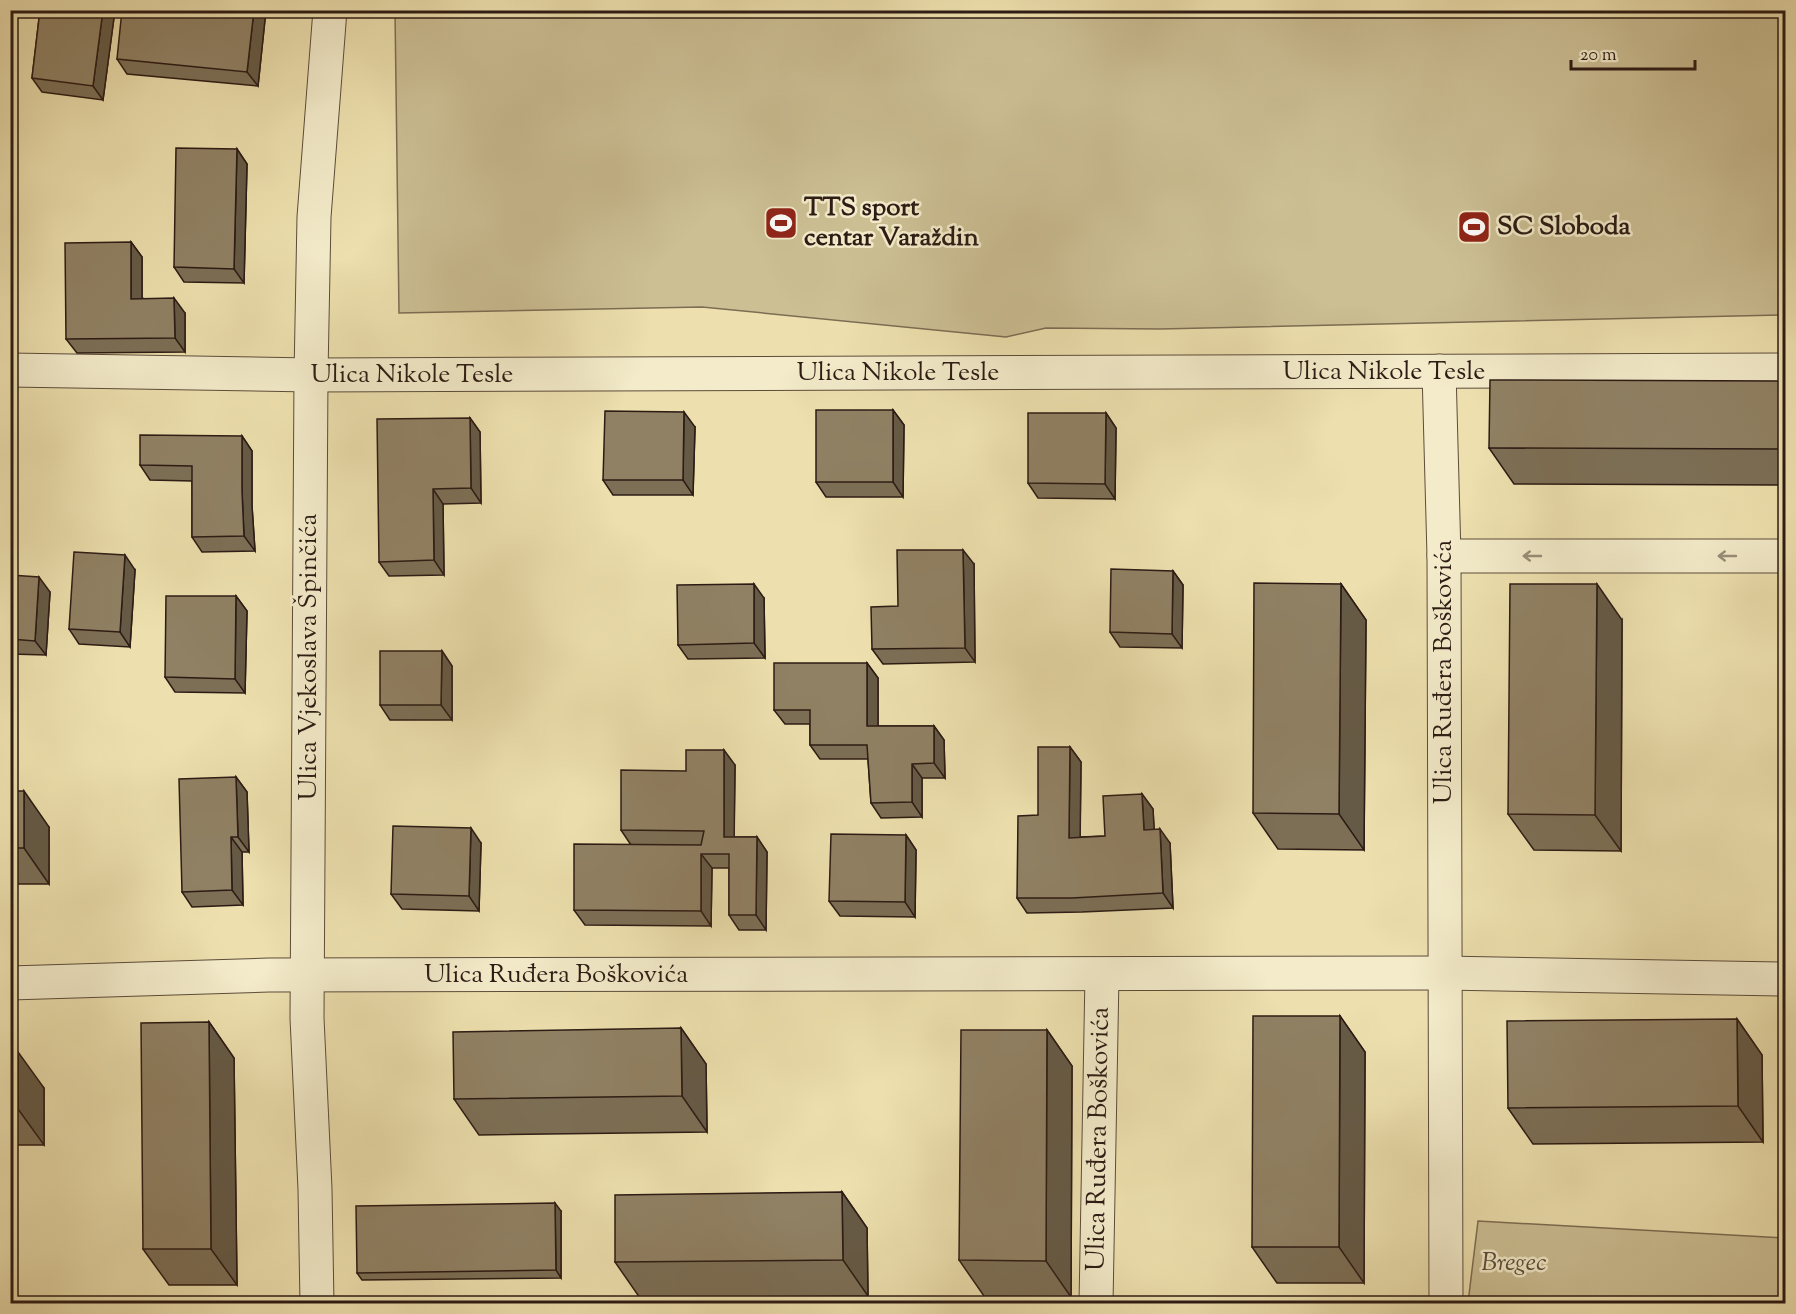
<svg xmlns="http://www.w3.org/2000/svg" width="1796" height="1314" viewBox="0 0 1796 1314" font-family="'Sorts Mill Goudy',serif">
<rect width="100%" height="100%" fill="#ede0ae"/>
<filter id="stains"><feTurbulence type="fractalNoise" baseFrequency=".00333" numOctaves="4"/><feColorMatrix values="0 0 0 0 .2 0 0 0 0 .09 0 0 0 0 .02 0 0 0 .5 -.17"/></filter>
<radialGradient id="worn" r=".72"><stop offset=".6" stop-color="#630" stop-opacity="0"/><stop offset="1" stop-color="#630" stop-opacity=".3"/></radialGradient>
<!-- green -->
<g fill="#ccbf94" stroke="#7c6d54" stroke-width="1.5">
<polygon points="395,11 1785,11 1785,315 1160,329 1046,328 1006,337 702,307 399,313"/>
<path d="M1478 1221 1785 1238C1786 1260 1788 1283 1781 1304L1468 1303Z"/>
</g>
<g fill="none" stroke-linecap="round" stroke-linejoin="round">
<defs>
<g id="minor">
<polyline points="10,370 311,375 1786,370"/>
<polyline points="1439,371 1444,556 1446,1304"/>
<polyline points="1444,556 1786,556"/>
<polyline points="10,983 269,975 1444,973 1786,979"/>
<polyline points="317,1304 315,1189 307,1018 311,375 314,217 330,10"/>
<polyline points="1096,1304 1102,975"/>
</g>
</defs>
<!-- minor casing -->
<use href="#minor" stroke="#5c4c3a" stroke-width="35"/>
<!-- minor -->
<use href="#minor" stroke="#f3ebca" stroke-width="33"/>
</g>
<!-- wall -->
<g fill="#7c6f56" stroke="#2c1b14" stroke-width="1.5">
<polygon points="40,10 115,10 103,100 42,92 32,78"/>
<polygon points="266,10 258,86 127,74 117,59"/>
<polygon points="237,149 247,164 244,283 184,282 174,267"/>
<polygon points="131,242 142,257 142,298 185,313 185,352 77,353 66,339"/>
<polygon points="1785,381 1785,485 1514,484 1489,448"/>
<polygon points="893,410 904,425 903,497 826,497 816,482"/>
<polygon points="1106,413 1116,428 1115,499 1038,498 1028,483"/>
<polygon points="470,418 480,432 481,503 443,504 444,575 389,576 379,562"/>
<polygon points="695,427 693,495 613,495 603,480"/>
<polygon points="242,436 252,451 252,506 255,551 202,552 192,537 192,481 150,480 140,465"/>
<polygon points="974,564 975,662 883,664 872,649"/>
<polygon points="135,570 130,647 79,644 69,629"/>
<polygon points="1173,571 1183,585 1182,648 1120,647 1110,632"/>
<polygon points="10,575 50,592 46,655 10,654"/>
<polygon points="1341,584 1366,620 1364,850 1278,849 1253,813"/>
<polygon points="236,596 247,611 245,693 175,692 165,677"/>
<polygon points="764,598 765,658 688,659 678,645"/>
<polygon points="1622,620 1621,851 1534,850 1508,814"/>
<polygon points="442,651 452,666 452,720 390,720 380,705"/>
<polygon points="867,663 878,678 878,726 934,726 944,740 945,778 922,778 922,817 881,818 871,803 868,759 820,759 810,745 810,724 785,724 774,710"/>
<polygon points="1070,747 1081,762 1080,837 1105,836 1142,794 1153,809 1154,829 1170,843 1173,908 1082,912 1027,913 1017,898 1038,815"/>
<polygon points="735,765 734,837 757,837 767,852 766,930 739,930 729,915 729,868 712,868 711,926 585,925 574,910 631,845 621,830 686,771"/>
<polygon points="236,777 247,792 249,852 242,852 243,905 192,907 182,892"/>
<polygon points="10,791 49,827 49,884 10,884"/>
<polygon points="906,835 916,850 915,917 840,916 829,901"/>
<polygon points="481,843 479,911 402,909 391,894"/>
<polygon points="1340,1016 1365,1052 1364,1283 1277,1283 1252,1247"/>
<polygon points="1737,1019 1762,1055 1763,1142 1533,1144 1508,1108"/>
<polygon points="209,1022 234,1058 237,1285 169,1285 143,1249"/>
<polygon points="681,1028 706,1064 707,1132 479,1135 454,1099"/>
<polygon points="1047,1030 1072,1066 1071,1297 984,1296 959,1260"/>
<polygon points="10,1052 44,1088 44,1145 10,1145"/>
<polygon points="842,1192 867,1228 868,1296 640,1298 615,1262"/>
<polygon points="561,1211 561,1278 362,1280 357,1273"/>
</g>
<!-- shaded-wall -->
<g fill="#655a46" stroke="#2c1b14" stroke-width="1.5">
<polygon points="103,10 115,10 103,100 93,86"/>
<polygon points="254,10 266,10 258,86 247,72"/>
<polygon points="237,149 247,164 244,283 234,269"/>
<polygon points="131,242 142,257 142,313 131,299"/>
<polygon points="10,259 11,260 11,339 10,338"/>
<polygon points="174,298 185,313 185,352 175,338"/>
<polygon points="893,410 904,425 903,497 893,482"/>
<polygon points="684,412 695,427 693,495 683,480"/>
<polygon points="1106,413 1116,428 1115,499 1105,484"/>
<polygon points="470,418 480,432 481,503 471,488"/>
<polygon points="242,436 252,451 252,506 255,551 244,536 242,491"/>
<polygon points="433,489 443,504 444,575 434,560"/>
<polygon points="10,505 13,509 11,535 10,534"/>
<polygon points="963,550 974,564 975,662 965,648"/>
<polygon points="125,555 135,570 130,647 120,632"/>
<polygon points="1173,571 1183,585 1182,648 1172,634"/>
<polygon points="39,577 50,592 46,655 35,641"/>
<polygon points="754,584 764,598 765,658 754,643"/>
<polygon points="1341,584 1366,620 1364,850 1339,814"/>
<polygon points="1597,584 1622,620 1621,851 1595,815"/>
<polygon points="236,596 247,611 245,693 235,679"/>
<polygon points="442,651 452,666 452,720 441,705"/>
<polygon points="867,663 878,678 878,741 867,726"/>
<polygon points="934,726 944,740 945,778 934,763"/>
<polygon points="1070,747 1081,762 1080,852 1069,838"/>
<polygon points="724,750 735,765 734,852 724,837"/>
<polygon points="912,764 922,778 922,817 912,802"/>
<polygon points="236,777 247,792 249,852 238,837"/>
<polygon points="24,791 49,827 49,884 24,848"/>
<polygon points="1142,794 1153,809 1155,844 1144,830"/>
<polygon points="471,828 481,843 479,911 469,896"/>
<polygon points="1160,829 1170,843 1173,908 1163,893"/>
<polygon points="906,835 916,850 915,917 905,902"/>
<polygon points="231,837 242,852 243,905 232,890"/>
<polygon points="757,837 767,852 766,930 756,915"/>
<polygon points="701,854 712,868 711,926 701,911"/>
<polygon points="1340,1016 1365,1052 1364,1283 1339,1247"/>
<polygon points="1737,1019 1762,1055 1763,1142 1738,1106"/>
<polygon points="209,1022 234,1058 237,1285 211,1249"/>
<polygon points="681,1028 706,1064 707,1132 682,1096"/>
<polygon points="1047,1030 1072,1066 1071,1297 1046,1261"/>
<polygon points="18,1052 44,1088 44,1145 18,1109"/>
<polygon points="842,1192 867,1228 868,1296 843,1260"/>
<polygon points="555,1203 561,1211 561,1278 556,1270"/>
</g>
<!-- building -->
<g fill="#908164" stroke="#2c1b14" stroke-width="1.5">
<polygon points="40,10 103,10 93,86 32,78"/>
<polygon points="122,10 254,10 247,72 117,59"/>
<polygon points="176,148 237,149 234,269 174,267"/>
<polygon points="131,242 131,299 174,298 175,338 66,339 65,243"/>
<polygon points="1490,380 1785,381 1785,449 1489,448"/>
<rect x="816" y="410" width="77" height="72"/>
<polygon points="605,411 684,412 683,480 603,480"/>
<polygon points="1028,413 1106,413 1105,484 1028,483"/>
<polygon points="470,418 471,488 433,489 434,560 379,562 377,419"/>
<polygon points="140,435 242,436 242,491 244,536 192,537 192,466 140,465"/>
<polygon points="897,550 963,550 965,648 872,649 871,607 898,606"/>
<polygon points="74,552 125,555 120,632 69,629"/>
<polygon points="1111,569 1173,571 1172,634 1110,632"/>
<polygon points="10,575 39,577 35,641 10,639"/>
<polygon points="1254,583 1341,584 1339,814 1253,813"/>
<polygon points="754,584 754,643 678,645 677,585"/>
<polygon points="1510,584 1597,584 1595,815 1508,814"/>
<polygon points="166,596 236,596 235,679 165,677"/>
<polygon points="380,651 442,651 441,705 380,705"/>
<polygon points="774,663 867,663 867,726 934,726 934,763 912,764 912,802 871,803 867,745 810,745 810,710 774,710"/>
<polygon points="1038,747 1070,747 1069,838 1105,836 1103,796 1142,794 1144,830 1160,829 1163,893 1072,898 1017,898 1018,816 1038,815"/>
<polygon points="686,750 724,750 724,837 757,837 756,915 729,915 729,854 701,854 701,911 574,910 574,844 701,845 704,831 621,830 621,770 686,771"/>
<polygon points="236,777 238,837 231,837 232,890 182,892 179,779"/>
<rect x="10" y="791" width="14" height="57"/>
<polygon points="393,826 471,828 469,896 391,894"/>
<polygon points="831,834 906,835 905,902 829,901"/>
<polygon points="1253,1016 1340,1016 1339,1247 1252,1247"/>
<polygon points="1737,1019 1738,1106 1508,1108 1507,1021"/>
<polygon points="209,1022 211,1249 143,1249 141,1023"/>
<polygon points="681,1028 682,1096 454,1099 453,1032"/>
<polygon points="961,1030 1047,1030 1046,1261 959,1260"/>
<rect x="10" y="1052" width="8" height="57"/>
<polygon points="842,1192 843,1260 615,1262 615,1195"/>
<polygon points="555,1203 556,1270 357,1273 356,1206"/>
</g>
<!-- one-way arrows -->
<defs><path id="oneway-shaft" d="M-6 0H5M1.5-3L5.5 0L1.5 3" fill="none" stroke-width="1.6" stroke-linecap="round" stroke-linejoin="round" transform="scale(1.5)"/></defs>
<g stroke="#998d78">
<use href="#oneway-shaft" transform="translate(1532 556) rotate(180)"/>
<use href="#oneway-shaft" transform="translate(1727 556) rotate(180)"/>
</g>
<!-- icons -->
<defs>
<symbol id="stadium-square" viewBox="-11 -11 22 22"><rect x="-9" y="-9" width="18" height="18" rx="4" fill="#8f2418" stroke="#f3ebca"/><path d="M0-5a6.5 5 0 1 0 0 10a6.5 5 0 1 0 0-10ZM-3.5-1.8h7v3.6h-7Z" fill="#fff"/></symbol>
</defs>
<g fill-rule="evenodd">
<use href="#stadium-square" x="762" y="204" width="38" height="38"/>
<use href="#stadium-square" x="1455" y="208" width="38" height="38"/>
</g>
<g text-anchor="middle" dominant-baseline="central" stroke-width="5" stroke-linejoin="round" paint-order="stroke">
<!-- poi labels -->
<g font-size="26" font-weight="bold" fill="#2c1b14" stroke="#f3ebca" text-anchor="start">
<text x="804" y="208">TTS sport<tspan x="804" dy="30">centar Varaždin</tspan></text>
<text x="1497" y="227">SC Sloboda</text>
</g>
<!-- street labels -->
<g font-size="26" fill="#2c1b14" stroke="#f3ebca">
<text x="1384" y="372">Ulica Nikole Tesle</text>
<text x="898" y="373">Ulica Nikole Tesle</text>
<text x="412" y="375">Ulica Nikole Tesle</text>
<text transform="translate(309 657) rotate(-90)">Ulica Vjekoslava Špinčića</text>
<text transform="translate(1444 672) rotate(-90)">Ulica Ruđera Boškovića</text>
<text x="556" y="975">Ulica Ruđera Boškovića</text>
<text transform="translate(1099 1139) rotate(-89)">Ulica Ruđera Boškovića</text>
</g>
<!-- park labels -->
<g font-size="26" font-style="italic" fill="#5c4c3a" stroke="#f3ebca">
<text x="1514" y="1263">Bregec</text>
</g>
</g>
<!-- margin -->
<rect width="1796" height="1314" fill="none" stroke="#ede0ae" stroke-width="36"/>
<rect x="12" y="12" width="1772" height="1290" fill="none" stroke="#2c1b14" stroke-width="3"/>
<rect x="18" y="18" width="1760" height="1278" fill="none" stroke="#2c1b14" stroke-width="1.5"/>
<!-- scale -->
<path d="M1571 60v9h124v-9" fill="none" stroke="#2c1b14" stroke-width="3"/>
<text x="1580" y="60" font-size="18" fill="#2c1b14" stroke="#f3ebca" stroke-width="4.5" paint-order="stroke">20 m</text>
<rect width="100%" height="100%" filter="url(#stains)"/>
<rect width="100%" height="100%" fill="url(#worn)"/>
</svg>
